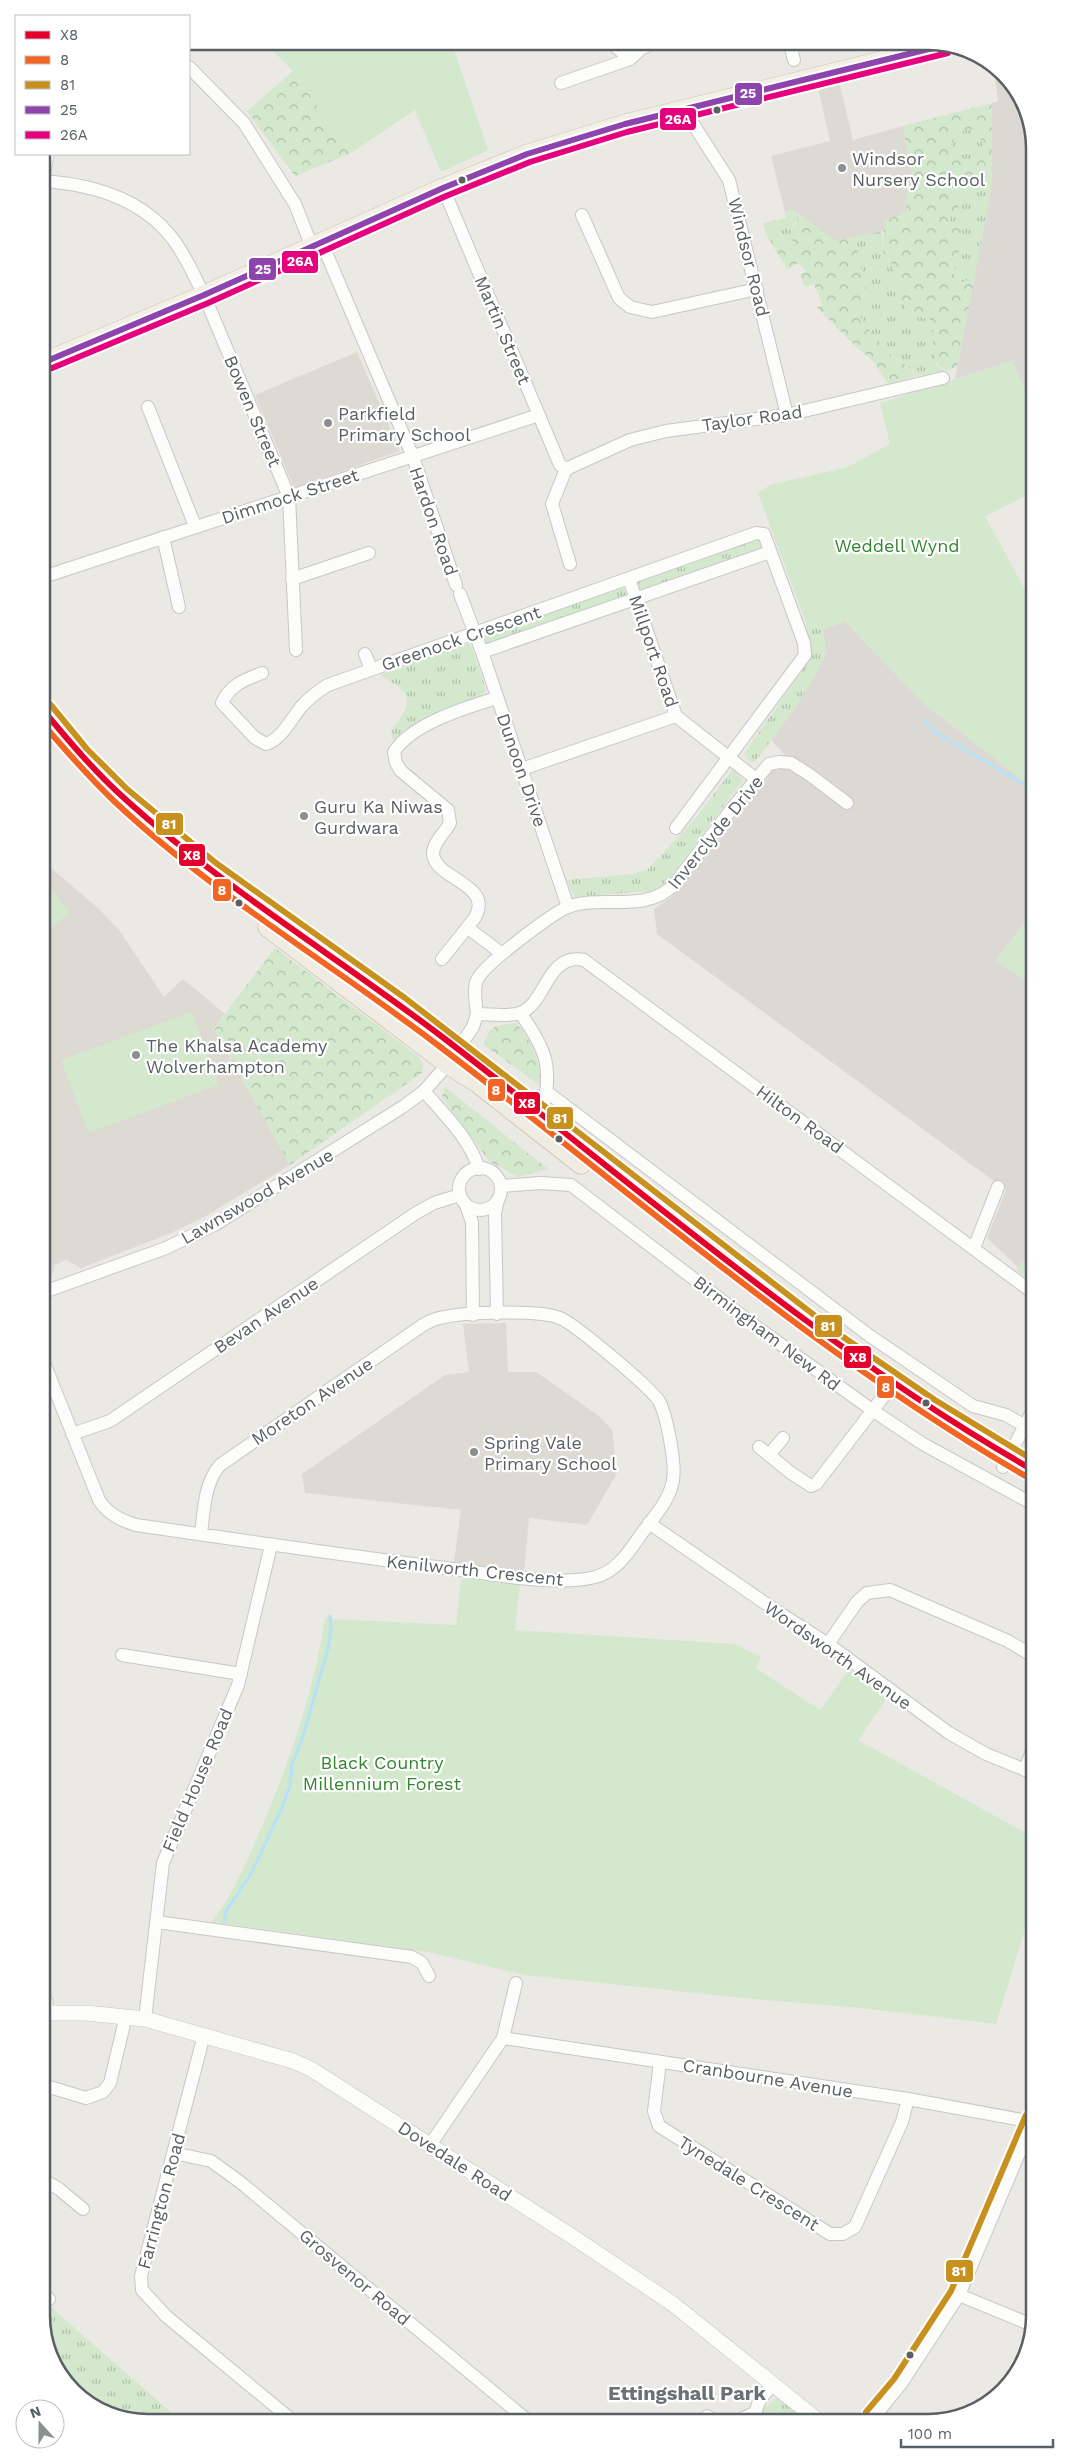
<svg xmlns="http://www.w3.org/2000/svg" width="1076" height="2464" viewBox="0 0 1076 2464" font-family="'Work Sans',sans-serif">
<defs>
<pattern id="grass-tufts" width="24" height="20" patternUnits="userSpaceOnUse" patternTransform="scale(1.25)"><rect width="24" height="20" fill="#d3e8cd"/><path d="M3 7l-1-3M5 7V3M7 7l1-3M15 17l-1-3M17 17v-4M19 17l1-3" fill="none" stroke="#aebfaa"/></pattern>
<pattern id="forest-crowns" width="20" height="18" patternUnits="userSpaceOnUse" patternTransform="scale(1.25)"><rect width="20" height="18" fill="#d3e8cd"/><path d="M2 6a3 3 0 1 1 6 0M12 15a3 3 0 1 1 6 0" fill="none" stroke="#aebfaa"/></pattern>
</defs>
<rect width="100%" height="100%" fill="#ebe9e4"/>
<!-- industrial -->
<g fill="#dcd9d5">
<polygon points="993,63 1029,113 1030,403 1012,361 955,379 992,183 992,103 998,101"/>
<polygon points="845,621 922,702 1031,787 1031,915 996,960 1031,985 1032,1250 1019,1268 987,1238 1006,1190 657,934 654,909 673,896 785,755 771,740 808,686 826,652 823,630"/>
</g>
<!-- education -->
<g fill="#ddd9d3">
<polygon points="839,82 853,140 903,126 919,223 837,242 791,209 785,212 771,156 830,141 818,87"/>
<polygon points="357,352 400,451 294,488 255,395"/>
<polygon points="43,861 99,909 119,930 164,997 183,979 224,1013 214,1029 290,1165 204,1217 171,1233 81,1268 66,1260 55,1265 50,1281 44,1283"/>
<polygon points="506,1323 508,1372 536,1372 599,1416 612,1430 617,1473 587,1525 529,1518 524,1571 487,1567 454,1562 461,1510 305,1493 302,1474 445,1375 469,1372 463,1324"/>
</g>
<!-- grass -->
<g fill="url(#grass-tufts)">
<path d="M973 129 980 136 984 147C977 160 966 162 952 159 948 143 955 130 973 129Z"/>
<polygon points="992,172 992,183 975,276 959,285 954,279 955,258 964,244 949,223 952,214 961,204 960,184 969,178"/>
<polygon points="791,209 800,216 793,225 796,250 780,235 766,234 763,223 786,218 785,212"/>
<polygon points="882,231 883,252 892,264 898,283 920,317 930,319 934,327 933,348 937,366 945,371 912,377 915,369 895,360 864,324 856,308 865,304 867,296 855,237"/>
<polygon points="759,539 762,542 762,547 757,551 637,591 634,582"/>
<polygon points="621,587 625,590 626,595 622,598 486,644 482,640 483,635"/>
<path d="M806 623 823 630C824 637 827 647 825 653 816 684 775 736 754 763L749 761 744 754 810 659Z"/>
<path d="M464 643 472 647 486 690 481 697 442 709 393 740 391 732C413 700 416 696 380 675Z"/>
<polygon points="733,769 743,780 665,885 650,891 575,897 566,880 632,874 647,870 695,819"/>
<polygon points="47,2305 53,2309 182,2422 140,2422 83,2401 47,2351"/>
<polygon points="777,2397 805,2418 763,2418 763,2409"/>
</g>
<!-- forest -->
<g fill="url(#forest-crowns)" fill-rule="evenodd">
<polygon points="293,71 351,153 295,176 247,111"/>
<path d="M992 103V172L969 178 960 184 961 204 952 214 949 223 962 231 964 244 955 258 954 279 959 284 975 276 957 367 945 371C924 357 939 337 930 319L909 313 903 304 892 264 883 252 884 222C892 216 900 217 907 210L906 195 912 180 903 126ZM973 129 980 136 984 147C977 160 966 162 952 159 948 143 956 130 973 129Z"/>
<polygon points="800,216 837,241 855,237 867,296 865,304 856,308 864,324 895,360 915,369 912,377 888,384 875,363 850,341 817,307 823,305 814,284 805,287 800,275 806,271 798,263 787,269 766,234 780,235 795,250 790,233"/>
<polygon points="275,948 419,1057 423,1064 422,1073 290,1165 214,1028"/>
<path d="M516 1023C532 1040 541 1062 541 1086L484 1045C491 1024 495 1026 516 1023Z"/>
<polygon points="445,1087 548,1169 518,1177 489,1161 442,1097"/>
</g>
<!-- park -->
<g fill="#d3e8cd">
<polygon points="263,41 451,41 488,150 441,172 415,110 351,153 293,71"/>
<polygon points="1012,361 1030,403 1030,494 985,516 1030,599 1031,787 922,702 845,621 823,630 806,623 758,493 770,485 848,467 890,444 880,403"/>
<polygon points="43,878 70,913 43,933"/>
<polygon points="1031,915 1031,985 996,960"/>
<polygon points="192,1012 219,1085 88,1133 61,1060"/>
<polygon points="1032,1250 1032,1280 1016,1271"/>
<path d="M461 1579 520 1583 515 1630 735 1644 761 1657 756 1668 820 1710 849 1670 887 1698 858 1740 1033 1837 1034 1899 996 2024 861 2008 753 1999 525 1975 428 1952 212 1922C233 1894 243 1869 257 1838 288 1767 313 1695 325 1619L331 1616 333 1619 456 1625Z"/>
</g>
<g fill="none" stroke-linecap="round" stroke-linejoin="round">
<!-- stream -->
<g stroke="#b6e1f7" stroke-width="3">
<polyline points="924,720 936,733 1031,788"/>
<polyline points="224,1921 226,1911 251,1874 281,1810 290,1786 292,1764 303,1736 329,1645 331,1626 330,1616"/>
</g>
<defs>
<g id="minor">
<polyline points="609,41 630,59"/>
<polyline points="789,41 794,60"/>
<polyline points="189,67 244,123 295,204 312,247"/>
<polyline points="561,83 630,59 642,48 661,41"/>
<polyline points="684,110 729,180 787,415"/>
<path d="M42 181C90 184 141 198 172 238 185 254 194 276 204 295L289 497 296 650"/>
<polyline points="42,181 48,154"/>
<polyline points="443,188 560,465 566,469"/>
<polyline points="582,215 619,298 630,307 652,312 757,289"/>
<polyline points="322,243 413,457 456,585"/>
<polyline points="148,407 195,526"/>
<polyline points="566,469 630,440 666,431 787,415 943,378"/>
<polyline points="566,469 552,504 570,564"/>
<polyline points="163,537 179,607"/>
<polyline points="43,577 539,415"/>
<polyline points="292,579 369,553"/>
<polyline points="629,579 676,716 756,779"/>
<polyline points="460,594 482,652 568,907"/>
<polyline points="482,652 770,552"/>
<polyline points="365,654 371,669"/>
<path d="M262 673C244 680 230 685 222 703L255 738 266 744C282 739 291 719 301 707 309 698 318 691 328 685L756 533 764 534 804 643 805 655 676 828"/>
<polyline points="522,769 676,716"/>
<polyline points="468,928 501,953"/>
<path d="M442 959 474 919C496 884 435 880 433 854 433 842 445 833 450 823L448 810 401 771 396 763 394 752C411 724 467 707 497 698"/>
<path d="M520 1013C547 1050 554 1070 541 1115"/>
<path d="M477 1014C476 1004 473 989 477 980 483 965 553 913 568 907 602 894 644 914 674 885L734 806 769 764 779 762 791 763 810 775 847 803"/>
<path d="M457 1050 473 1027 477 1014C491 1014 507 1017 520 1013 547 1003 546 953 584 960L1032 1292"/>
<path d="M424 1091C444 1114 470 1139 479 1169"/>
<polyline points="547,1092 870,1336 973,1406 1006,1415 1025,1426"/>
<circle cx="480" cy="1189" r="21"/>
<polyline points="501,1186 540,1183 571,1185 758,1328 872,1410 923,1444 1033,1504"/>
<polyline points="466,1205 472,1222 473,1315"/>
<polyline points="974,1248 998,1187"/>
<polyline points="44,1292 166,1248 216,1224 404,1106 424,1091 448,1064"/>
<polyline points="497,1314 495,1213 498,1200"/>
<path d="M45 1365 99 1500C108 1514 120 1520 136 1525 239 1540 342 1555 445 1568 485 1573 557 1587 595 1577 617 1572 630 1550 642 1533 654 1517 670 1500 673 1480 676 1464 667 1416 659 1401 650 1387 578 1327 562 1319 543 1309 462 1312 440 1318 434 1319 428 1322 423 1325L220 1465C204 1484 204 1510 201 1534"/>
<polyline points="72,1434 110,1421 416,1213 434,1203 460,1195"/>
<polyline points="759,1447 791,1473 811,1486 816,1484 886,1393"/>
<polyline points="769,1455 783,1438"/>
<polyline points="1003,1467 1032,1412"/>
<polyline points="649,1523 778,1612 828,1644 949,1733 986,1754 1033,1773"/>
<polyline points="828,1644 857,1602 867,1593 890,1590 1008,1641 1033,1656"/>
<polyline points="122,1655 241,1674"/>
<polyline points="1025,1770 1033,1748"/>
<polyline points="157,1922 412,1957 422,1963 429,1976"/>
<polyline points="46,2000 48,2013"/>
<polyline points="145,2019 163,1863 238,1685 271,1545"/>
<polyline points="204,2035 141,2276 142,2290 166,2316 293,2421"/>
<polyline points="503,2038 908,2099 1033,2122"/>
<polyline points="660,2062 654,2111 659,2126 830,2234 843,2234 855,2227 902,2122 908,2099"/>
<polyline points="46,2086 86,2098 103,2092 110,2083 126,2016"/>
<polyline points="430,2145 503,2038 516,1983"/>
<polyline points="174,2153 211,2161 240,2182 527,2420"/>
<polyline points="47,2182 59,2189 83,2209"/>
<polyline points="959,2295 1032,2325"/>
<polyline points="47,2297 49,2299"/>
<polyline points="707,2416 712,2419"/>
<polyline points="743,2418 755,2413"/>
<path d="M756 2418C754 2404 764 2395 772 2385"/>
<polyline points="873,2418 901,2384 959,2295 1034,2118"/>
</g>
<polyline id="tertiary" points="46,2013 86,2013 145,2019 293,2061 311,2069 573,2237 673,2304 815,2418"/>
<polyline id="primary" points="42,363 204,295 443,188 527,154 625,124 946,45"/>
<g id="trunk">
<path d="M43 710C137 834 278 914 400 1005 524 1098 644 1197 767 1291 852 1355 939 1418 1033 1470"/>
<polyline points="268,927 448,1064 478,1083 581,1164"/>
</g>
</defs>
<!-- minor casing -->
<use href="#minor" stroke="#c7c7c7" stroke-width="14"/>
<!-- tertiary casing -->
<use href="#tertiary" stroke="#c7c7c7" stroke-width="16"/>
<!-- primary casing -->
<use href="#primary" stroke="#d4c7b0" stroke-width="20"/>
<!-- trunk casing -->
<use href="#trunk" stroke="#c2af91" stroke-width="21"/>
<!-- minor -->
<use href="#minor" stroke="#fcfcfb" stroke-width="12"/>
<!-- tertiary -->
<use href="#tertiary" stroke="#fcfcfb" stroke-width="15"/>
<!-- primary -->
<use href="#primary" stroke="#f2efe7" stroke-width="19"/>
<!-- trunk -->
<use href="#trunk" stroke="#f0ece4" stroke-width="20"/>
<defs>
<path id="bus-1" d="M43 710C69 741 94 771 124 798 223 888 339 958 445 1039 638 1187 821 1349 1033 1470"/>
<path id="bus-2" d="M43 724C66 751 89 777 115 802 213 894 332 964 439 1046 633 1193 817 1356 1029 1478"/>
<g id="bus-3">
<polyline points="50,704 87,749 127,789 216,863 405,998 836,1332 935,1400 1033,1460"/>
<polyline points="866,2412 894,2379 951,2291 1026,2115"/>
</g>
<polyline id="bus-4" points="42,363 204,295 443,188 527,154 625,124 945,45"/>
<polyline id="bus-5" points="45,371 208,303 446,196 530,162 627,132 948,53"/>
</defs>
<!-- bus-1 casing -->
<use href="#bus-1" stroke="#fff" stroke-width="10"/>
<!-- bus-2 casing -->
<use href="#bus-2" stroke="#fff" stroke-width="10"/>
<!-- bus-3 casing -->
<use href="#bus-3" stroke="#fff" stroke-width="10"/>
<!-- bus-4 casing -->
<use href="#bus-4" stroke="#fff" stroke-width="10"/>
<!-- bus-5 casing -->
<use href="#bus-5" stroke="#fff" stroke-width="10"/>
<!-- bus-1 -->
<use href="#bus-1" stroke="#e4002b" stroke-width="6"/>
<!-- bus-2 -->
<use href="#bus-2" stroke="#f26522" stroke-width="6"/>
<!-- bus-3 -->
<use href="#bus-3" stroke="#c8911e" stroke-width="6"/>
<!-- bus-4 -->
<use href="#bus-4" stroke="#8e44ad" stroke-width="6"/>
<!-- bus-5 -->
<use href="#bus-5" stroke="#e5007d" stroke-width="6"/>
</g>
<!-- markers -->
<g fill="#595f63" stroke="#fff" stroke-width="2">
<circle cx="717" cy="110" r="4.5"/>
<circle cx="462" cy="180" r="4.5"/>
<circle cx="239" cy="903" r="4.5"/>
<circle cx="559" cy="1139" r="4.5"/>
<circle cx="926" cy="1403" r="4.5"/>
<circle cx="910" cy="2355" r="4.5"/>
</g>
<g fill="#8c8f90" stroke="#fff" stroke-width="2">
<circle cx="842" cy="168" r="5"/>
<circle cx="328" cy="423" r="5"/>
<circle cx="304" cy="816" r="5"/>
<circle cx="136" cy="1055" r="5"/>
<circle cx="474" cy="1452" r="5"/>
</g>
<g text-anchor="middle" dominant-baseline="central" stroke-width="4.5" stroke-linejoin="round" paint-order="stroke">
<!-- poi labels -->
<g font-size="18" fill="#595f63" stroke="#fff" text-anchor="start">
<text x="852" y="158">Windsor<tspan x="852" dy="21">Nursery School</tspan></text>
<text x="338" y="413">Parkfield<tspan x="338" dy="21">Primary School</tspan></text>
<text x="314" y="806">Guru Ka Niwas<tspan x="314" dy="21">Gurdwara</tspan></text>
<text x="146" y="1045">The Khalsa Academy<tspan x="146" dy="21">Wolverhampton</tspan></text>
<text x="484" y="1442">Spring Vale<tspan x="484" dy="21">Primary School</tspan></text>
</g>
<!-- street labels -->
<g font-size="18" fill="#595f63" stroke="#fff">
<text transform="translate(749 257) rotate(76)">Windsor Road</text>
<text transform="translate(503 330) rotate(67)">Martin Street</text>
<text transform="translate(253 411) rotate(67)">Bowen Street</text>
<text transform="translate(752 418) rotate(-8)">Taylor Road</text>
<text transform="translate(290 496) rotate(-18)">Dimmock Street</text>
<text transform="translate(434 521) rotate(71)">Hardon Road</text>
<text transform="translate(461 638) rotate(-19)">Greenock Crescent</text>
<text transform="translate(654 651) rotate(71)">Millport Road</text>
<text transform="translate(522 770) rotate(71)">Dunoon Drive</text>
<text transform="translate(715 832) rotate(-51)">Inverclyde Drive</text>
<text transform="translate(800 1119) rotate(36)">Hilton Road</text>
<text transform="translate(257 1196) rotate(-30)">Lawnswood Avenue</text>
<text transform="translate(266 1315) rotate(-34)">Bevan Avenue</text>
<text transform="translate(767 1333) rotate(37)">Birmingham New Rd</text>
<text transform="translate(312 1401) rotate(-34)">Moreton Avenue</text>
<text transform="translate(475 1570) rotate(6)">Kenilworth Crescent</text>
<text transform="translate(838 1655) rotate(35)">Wordsworth Avenue</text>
<text transform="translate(197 1780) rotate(-67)">Field House Road</text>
<text transform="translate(768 2078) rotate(9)">Cranbourne Avenue</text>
<text transform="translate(455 2161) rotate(33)">Dovedale Road</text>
<text transform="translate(749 2183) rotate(32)">Tynedale Crescent</text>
<text transform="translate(161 2201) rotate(-75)">Farrington Road</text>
<text transform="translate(355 2277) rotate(40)">Grosvenor Road</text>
</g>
<!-- park labels -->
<g font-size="18" fill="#32862e" stroke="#fff">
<text x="897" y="545">Weddell Wynd</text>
<text x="382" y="1762">Black Country<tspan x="382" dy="21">Millennium Forest</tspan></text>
</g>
<!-- quarter labels -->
<g font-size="20" font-weight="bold" fill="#6a7175" stroke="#fff">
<text x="687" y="2393">Ettingshall Park</text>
</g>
</g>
<!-- crop -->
<path d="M0 0H1076V2464H0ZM148 50H928A98 98 0 0 1 1026 148V2316A98 98 0 0 1 928 2414H148A98 98 0 0 1 50 2316V148A98 98 0 0 1 148 50Z" fill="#fff" fill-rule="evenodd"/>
<path fill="none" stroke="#595f63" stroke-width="2.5" d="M148 50H928A98 98 0 0 1 1026 148V2316A98 98 0 0 1 928 2414H148A98 98 0 0 1 50 2316V148A98 98 0 0 1 148 50Z"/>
<g stroke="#fff" stroke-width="2">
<rect x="734" y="82" width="29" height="24" rx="5" fill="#8e44ad"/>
<rect x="659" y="107" width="38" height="24" rx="5" fill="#e5007d"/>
<rect x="281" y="250" width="38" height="24" rx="5" fill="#e5007d"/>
<rect x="248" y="257" width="29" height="24" rx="5" fill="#8e44ad"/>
<rect x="155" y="812" width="29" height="24" rx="5" fill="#c8911e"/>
<rect x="178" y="843" width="28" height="24" rx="5" fill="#e4002b"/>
<rect x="212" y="878" width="20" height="24" rx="5" fill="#f26522"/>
<rect x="487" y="1078" width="19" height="24" rx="5" fill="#f26522"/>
<rect x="513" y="1091" width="28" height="24" rx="5" fill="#e4002b"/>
<rect x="546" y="1106" width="28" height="24" rx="5" fill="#c8911e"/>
<rect x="814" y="1314" width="29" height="24" rx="5" fill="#c8911e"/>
<rect x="843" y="1345" width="29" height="24" rx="5" fill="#e4002b"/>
<rect x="876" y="1375" width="19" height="24" rx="5" fill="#f26522"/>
<rect x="945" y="2259" width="29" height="24" rx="5" fill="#c8911e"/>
</g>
<g font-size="14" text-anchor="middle" font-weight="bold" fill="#fff">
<text x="748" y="98">25</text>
<text x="678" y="124">26A</text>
<text x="300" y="266">26A</text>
<text x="263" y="274">25</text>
<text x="169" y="829">81</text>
<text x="192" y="860">X8</text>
<text x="222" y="895">8</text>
<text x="496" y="1095">8</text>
<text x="527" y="1108">X8</text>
<text x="560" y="1123">81</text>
<text x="828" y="1331">81</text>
<text x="858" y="1362">X8</text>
<text x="886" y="1392">8</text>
<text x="959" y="2276">81</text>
</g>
<!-- legend -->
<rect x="15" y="15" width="175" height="140" fill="#ffffff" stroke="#bdbfc1"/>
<rect x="25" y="31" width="25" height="8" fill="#e4002b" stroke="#bdbfc1"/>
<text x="60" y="40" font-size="15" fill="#595f63">X8</text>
<rect x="25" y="56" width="25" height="8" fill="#f26522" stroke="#bdbfc1"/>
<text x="60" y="65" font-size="15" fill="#595f63">8</text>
<rect x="25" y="81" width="25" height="8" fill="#c8911e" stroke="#bdbfc1"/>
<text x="60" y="90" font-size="15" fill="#595f63">81</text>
<rect x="25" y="106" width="25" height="8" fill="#8e44ad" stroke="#bdbfc1"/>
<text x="60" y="115" font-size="15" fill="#595f63">25</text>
<rect x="25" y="131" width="25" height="8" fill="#e5007d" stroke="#bdbfc1"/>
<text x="60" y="140" font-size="15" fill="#595f63">26A</text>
<!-- north arrow -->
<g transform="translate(40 2424) rotate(339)"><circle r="24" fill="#ffffff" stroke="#bdbfc1"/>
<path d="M0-4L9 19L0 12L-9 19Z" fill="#8c8f90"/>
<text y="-8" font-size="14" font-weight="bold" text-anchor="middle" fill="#595f63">N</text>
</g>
<!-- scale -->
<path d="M901 2439v8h152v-8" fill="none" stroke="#595f63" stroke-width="2.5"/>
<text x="908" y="2439" font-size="15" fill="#595f63" stroke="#ffffff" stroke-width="4" paint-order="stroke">100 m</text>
</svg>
